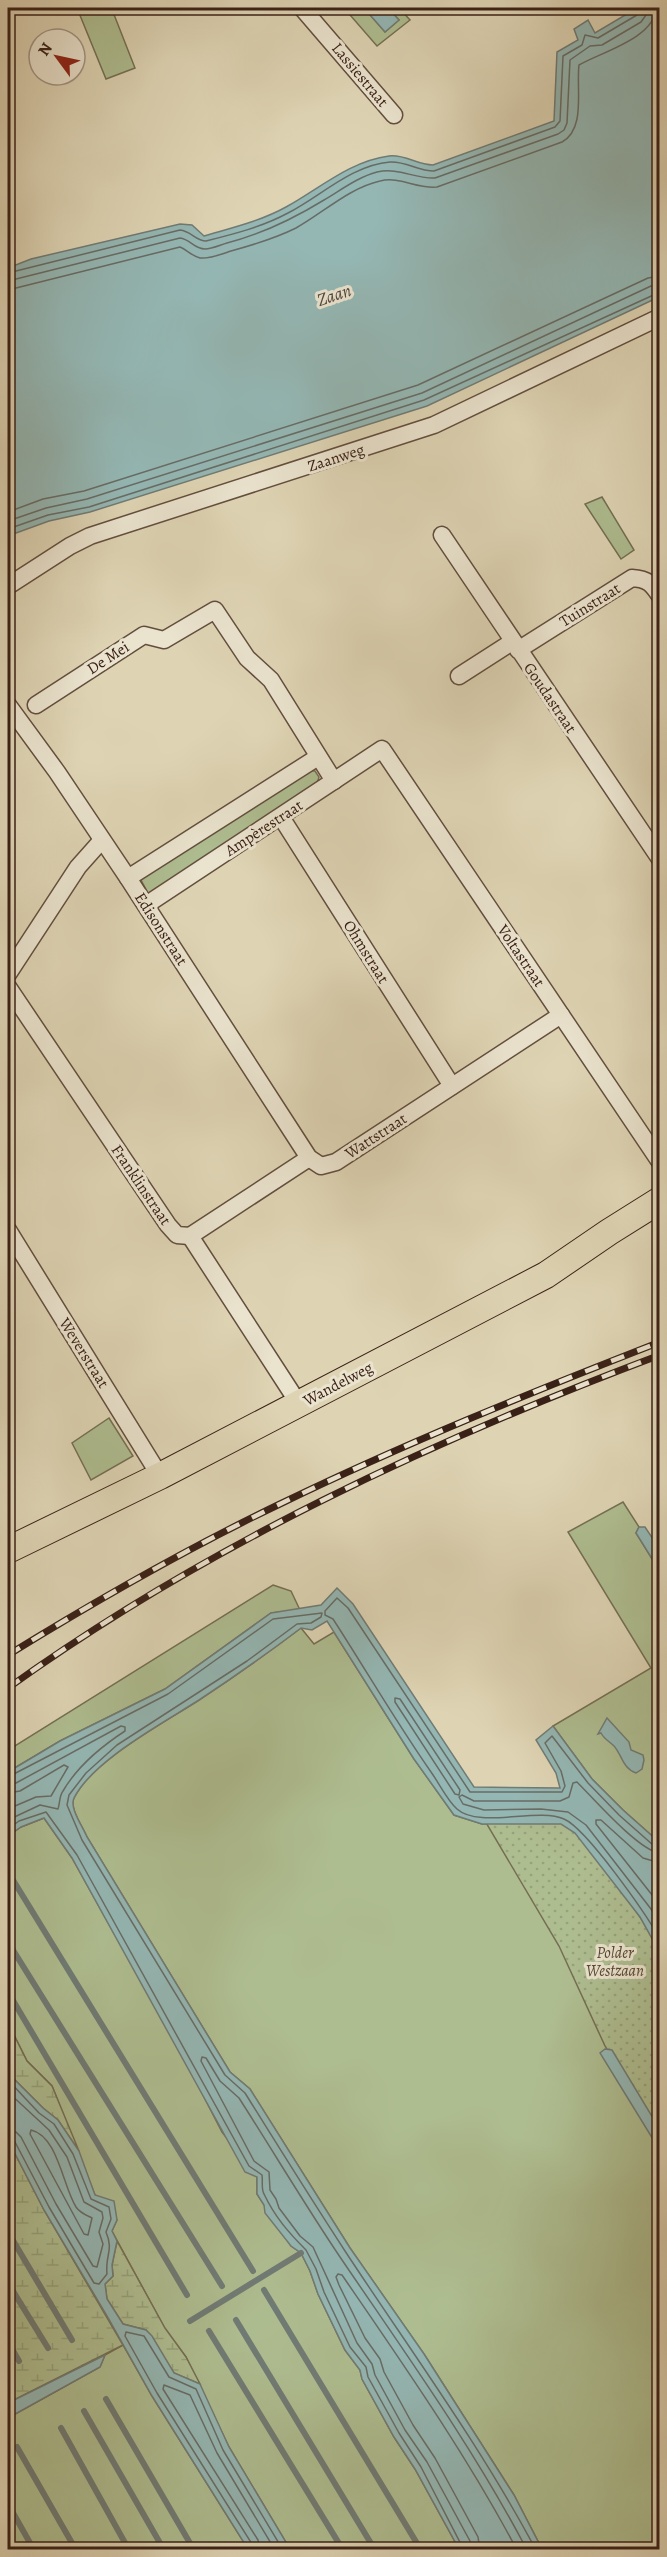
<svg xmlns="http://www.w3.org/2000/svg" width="667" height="2557" viewBox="0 0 667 2557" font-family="Alegreya,serif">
<defs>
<pattern id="wetland-marsh" width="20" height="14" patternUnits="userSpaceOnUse" patternTransform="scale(1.5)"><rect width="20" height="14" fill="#aebd90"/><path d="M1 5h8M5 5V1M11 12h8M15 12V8" fill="none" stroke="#96a27b"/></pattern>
<pattern id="park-dots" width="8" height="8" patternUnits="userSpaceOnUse" patternTransform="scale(1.5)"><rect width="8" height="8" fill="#aebd90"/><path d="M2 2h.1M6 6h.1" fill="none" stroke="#96a27b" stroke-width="1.8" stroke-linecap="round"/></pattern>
</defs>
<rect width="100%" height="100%" fill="#ded4b4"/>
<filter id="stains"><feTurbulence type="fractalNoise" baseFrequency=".00333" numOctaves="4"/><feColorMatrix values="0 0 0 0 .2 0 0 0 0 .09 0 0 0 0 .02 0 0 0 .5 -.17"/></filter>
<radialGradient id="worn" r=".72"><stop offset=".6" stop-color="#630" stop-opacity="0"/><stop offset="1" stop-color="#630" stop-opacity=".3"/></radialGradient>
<!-- grass -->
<g fill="#aebd90" stroke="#746f54" stroke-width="1.5">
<polygon points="77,8 123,8 113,12 135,68 106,79"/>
<polygon points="344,8 364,8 385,32 399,20 388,8 399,8 410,20 377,46"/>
<polygon points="602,497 634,550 621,559 585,504"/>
<polygon points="308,770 315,771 319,777 316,787 150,897 140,878"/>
<polygon points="109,1418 133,1456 91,1480 72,1443"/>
<polygon points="623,1502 639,1527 636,1533 659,1570 659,1842 623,1810 592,1779 553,1726 651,1668 568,1532"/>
<polygon points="273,1585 291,1591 300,1610 271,1613 165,1689 60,1741 8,1772 8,1751 13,1747"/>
<path d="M301 1628 314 1644 334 1632 414 1759 454 1815 482 1824 540 1822 659 1951V2549H542L514 2495 424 2354 350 2248 250 2089 230 2072 87 1837C83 1827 69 1808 74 1798 93 1760 164 1723 199 1700 234 1677 268 1653 301 1628Z"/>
<polygon points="44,1818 72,1858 187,2064 222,2132 257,2177 257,2194 291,2246 301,2253 310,2271 318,2294 345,2350 360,2370 362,2379 394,2437 415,2469 459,2549 290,2549 229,2447 186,2357 165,2329 112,2231 117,2220 95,2195 52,2086 27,2061 8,2023 8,1836 21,1827"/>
<polygon points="123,2345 152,2396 248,2549 8,2549 8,2418 100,2367 105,2355"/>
</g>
<!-- wetland -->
<g fill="url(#wetland-marsh)" stroke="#746f54" stroke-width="1.5">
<polygon points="8,2023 27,2061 52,2086 79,2151 58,2120 43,2108 12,2077 14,2070 8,2054"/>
<polygon points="8,2140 44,2210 123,2345 8,2403"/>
<polygon points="117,2241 165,2328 186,2357 200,2384 174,2373 146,2330 123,2324 107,2299 105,2284 113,2276 112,2265"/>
</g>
<!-- park -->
<polygon fill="url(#park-dots)" stroke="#746f54" stroke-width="1.5" points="562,1820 577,1826 640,1917 659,1950 659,2134 605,2046 559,1946 485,1821"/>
<!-- water -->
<g fill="#94b7b4" stroke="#707b75" stroke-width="1.5">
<polygon points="364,8 388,8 399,20 385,32"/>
<path d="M637 8H659V297L427 406 90 512 49 521 8 536V268L31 259 180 224 192 225 204 236C231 228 261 221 286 207 319 189 350 161 389 156 405 154 417 165 433 165L554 121 557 52 578 40 574 29 588 20 595 33Z"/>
<polygon points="639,1527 645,1527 659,1548 659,1570 636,1533"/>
<path d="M337 1588 353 1604 474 1787 560 1788 556 1773 536 1740 553 1726 592 1779 623 1810 659 1842V1951L640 1917 575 1833 561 1824H482L454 1815 414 1759 327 1621 312 1630 301 1628C268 1653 234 1677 199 1700 163 1723 93 1760 74 1798 69 1808 83 1827 87 1837L230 2072 250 2089 350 2248 424 2354 514 2495 542 2549H459L415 2469 394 2437 362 2379 360 2370 345 2350 318 2294 310 2271 301 2253 291 2246 265 2213 264 2205 257 2194V2177L245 2172 72 1858 44 1818 21 1827 8 1836V1772L60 1741 165 1689 271 1613 321 1605Z"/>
<path d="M607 1718 629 1742 631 1750 643 1755 644 1760 642 1769 636 1773C623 1769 622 1755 614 1746 610 1742 604 1739 601 1733L598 1734Z"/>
<polygon points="605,2049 612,2050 659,2128 659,2149 600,2053"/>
<polygon points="8,2054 14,2070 12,2077 43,2108 58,2120 79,2151 95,2195 114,2201 117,2220 112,2231 117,2241 112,2265 113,2276 105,2284 107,2299 123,2324 146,2330 152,2336 174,2373 200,2384 229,2447 290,2549 248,2549 152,2396 107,2316 44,2210 8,2140"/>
<polygon points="105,2355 100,2367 8,2418 8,2403"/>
</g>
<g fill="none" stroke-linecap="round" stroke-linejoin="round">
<!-- shore -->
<g stroke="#676c66" stroke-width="1.5">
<path d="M8 273 180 230C191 231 196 241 206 241 234 234 262 227 288 213 321 196 352 165 390 162 406 161 418 171 434 171L555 127 560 121 563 56 582 45 585 35 598 38 637 15 640 8"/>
<path d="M8 281 180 238C190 239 194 249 205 249 212 249 220 245 227 243 262 234 293 219 324 200 341 190 358 177 377 172 399 167 414 179 435 178L558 134 564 130 567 123 570 60 590 46 602 45 641 22 646 15 647 8"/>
<path d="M8 290 180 247C187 250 192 256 200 258 210 259 222 254 231 251 253 245 276 238 296 228 323 213 349 188 380 181 400 176 416 189 437 187L562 142C586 129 576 89 579 65 601 52 655 38 656 8"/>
<polyline points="8,512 43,499 84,491 418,385 648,278 660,276"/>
<polyline points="8,521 46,508 87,499 422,393 651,286 660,285"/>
<polyline points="8,529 48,515 89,507 424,400 660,292"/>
<polygon points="395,1698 400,1699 460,1790 459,1795 455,1794 395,1702"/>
<path d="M8 1777 168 1694 273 1619 322 1613 321 1617 311 1623 297 1624 247 1661 117 1745 86 1773 69 1795 67 1805 82 1840 225 2075 245 2093C278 2146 311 2199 345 2251 410 2350 480 2445 536 2550"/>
<path d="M8 1784 16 1783 121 1726 125 1727V1731C102 1746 77 1767 63 1791 59 1796 60 1804 58 1809L40 1805 8 1820"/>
<polyline points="8,1793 20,1791 64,1765 68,1767 51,1796 36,1797 8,1809"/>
<path d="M8 1829 19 1821 46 1812 77 1855 249 2166 262 2175C263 2181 261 2189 264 2194 275 2217 288 2232 306 2250L316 2269 324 2292 350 2347 366 2367 368 2377 399 2433 421 2467 464 2550"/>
<path d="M660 1846 653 1845 619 1815 588 1783 552 1736 545 1743 561 1771 565 1786 562 1792H470L348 1608 337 1598 325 1611V1615L333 1619C366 1670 396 1722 431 1772 439 1783 447 1800 457 1809 479 1829 538 1807 564 1819 587 1829 646 1914 660 1939"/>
<path d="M660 1853C640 1852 592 1797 577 1782L573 1783 569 1797 560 1801H474L462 1795 459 1797 463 1804 484 1810 541 1809 568 1812 586 1825 651 1909 660 1923"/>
<polyline points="660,1863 643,1858 601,1820 596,1820 596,1824 660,1905"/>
<path d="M8 2080 39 2113 54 2124 73 2154 91 2199 109 2207 111 2219 106 2232C114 2251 105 2254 107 2274L99 2284 94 2283 49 2207 15 2142 8 2138"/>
<polyline points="8,2092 49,2130 67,2157 84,2202 102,2212 103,2218 99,2232 103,2244 97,2267 93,2266 56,2204 21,2137 16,2132 8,2131"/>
<path d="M31 2130C58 2136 63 2187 76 2207 80 2213 86 2215 92 2218L88 2235 84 2234 30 2134Z"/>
<polyline points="253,2550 252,2544 157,2393 125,2336 126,2332 144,2336 169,2377 196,2389 223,2450 283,2550"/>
<polyline points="260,2550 258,2540 163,2389 164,2385 190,2395 217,2453 275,2550"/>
<path d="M471 2550 470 2541 427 2462 405 2430 375 2375 372 2364 357 2343 313 2247 300 2236 279 2208 276 2199 270 2190 269 2172 254 2161 201 2061 202 2057 206 2058 220 2081 239 2098C273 2151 305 2205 340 2257 405 2353 473 2447 527 2550"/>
<path d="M480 2550 478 2537 435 2458 413 2425 384 2372 380 2359 365 2338 339 2285 336 2277 338 2274 342 2275C403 2364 466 2454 517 2550"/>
</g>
<!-- stream -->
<g stroke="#707b75" stroke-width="6">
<polyline points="13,1880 253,2271"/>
<polyline points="8,1942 222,2286"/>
<polyline points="8,1992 187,2295"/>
<polyline points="8,2232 72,2340"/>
<polyline points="8,2283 48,2348"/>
<polyline points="264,2290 421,2550"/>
<polyline points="236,2320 375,2550"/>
<polyline points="190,2321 301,2253"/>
<polyline points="209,2331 343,2550"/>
<polyline points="8,2342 19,2361"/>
<polyline points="106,2399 194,2550"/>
<polyline points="84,2411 164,2550"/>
<polyline points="61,2428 129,2550"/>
<polyline points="17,2447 76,2550"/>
<polyline points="8,2504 34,2550"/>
</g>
<defs>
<g id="street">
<polyline points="302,8 394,115"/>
<polyline points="442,535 660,859"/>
<polyline points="8,586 70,546 90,536 434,425 660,317"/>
<path d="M518 650 632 578C648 579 652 584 660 596"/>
<polyline points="459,676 512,642"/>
<polyline points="8,705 57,772 128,878 309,1158 321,1166 336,1162 561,1015"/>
<polyline points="36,705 144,635 164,640 215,610 247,658 271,680 334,781"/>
<polyline points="281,817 452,1086"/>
<polyline points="128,878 318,757"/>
<polyline points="146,905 382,749 660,1162"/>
<polyline points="8,974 78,867 102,840"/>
<polyline points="8,987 168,1225 177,1235 190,1236"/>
<polyline points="8,1230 160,1476"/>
<polyline points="190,1236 299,1404"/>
<polyline points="190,1236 309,1158"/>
</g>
<polyline id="primary" points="8,1550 160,1476 546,1275 609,1232 660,1200"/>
</defs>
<!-- street casing -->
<use href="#street" stroke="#634e3e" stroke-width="19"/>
<!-- primary casing -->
<use href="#primary" stroke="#3a2117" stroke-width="28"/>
<!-- street -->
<use href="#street" stroke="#eae3ce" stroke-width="16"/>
<!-- primary -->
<use href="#primary" stroke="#ded4b4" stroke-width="26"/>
<defs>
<g id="rail">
<path d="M8 1655C97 1600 188 1548 282 1503 406 1443 532 1392 660 1342"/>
<path d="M8 1688C207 1545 431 1441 660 1355"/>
</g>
</defs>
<!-- rail casing -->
<use href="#rail" stroke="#3a2117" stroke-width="7"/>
<!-- rail -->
<use href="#rail" stroke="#eae3ce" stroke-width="4.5" stroke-dasharray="14" stroke-linecap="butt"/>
</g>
<g text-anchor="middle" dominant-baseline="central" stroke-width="6" stroke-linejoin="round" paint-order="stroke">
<!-- street labels -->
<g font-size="16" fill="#3a2117" stroke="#eae3ce">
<text transform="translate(360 75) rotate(50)">Lassiestraat</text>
<text transform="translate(336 458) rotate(-18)">Zaanweg</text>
<text transform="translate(590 605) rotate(-32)">Tuinstraat</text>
<text transform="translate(108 658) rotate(-33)">De Mei</text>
<text transform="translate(550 698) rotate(56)">Goudastraat</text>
<text transform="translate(264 828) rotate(-33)">Ampèrestraat</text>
<text transform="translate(161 929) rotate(57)">Edisonstraat</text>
<text transform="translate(366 952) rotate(58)">Ohmstraat</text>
<text transform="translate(521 956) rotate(56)">Voltastraat</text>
<text transform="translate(376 1136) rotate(-33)">Wattstraat</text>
<text transform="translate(141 1185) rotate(56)">Franklinstraat</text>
<text transform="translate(84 1353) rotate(58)">Weverstraat</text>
<text transform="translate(338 1384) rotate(-28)">Wandelweg</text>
</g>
<!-- park labels -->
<g font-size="16" font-style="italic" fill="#574835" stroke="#eae3ce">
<text x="615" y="1953">Polder<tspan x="615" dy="18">Westzaan</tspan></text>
</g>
<!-- water labels -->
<g font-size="18" font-style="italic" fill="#50463e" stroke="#eae3ce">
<text transform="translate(334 295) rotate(-19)">Zaan</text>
</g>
</g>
<!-- margin -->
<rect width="667" height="2557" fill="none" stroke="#ded4b4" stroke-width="30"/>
<rect x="9" y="9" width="649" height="2539" fill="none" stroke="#3a2117" stroke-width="3"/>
<rect x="15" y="15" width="637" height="2527" fill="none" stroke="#3a2117" stroke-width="1.5"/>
<!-- north arrow -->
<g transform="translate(57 57) rotate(303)"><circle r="28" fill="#eae3ce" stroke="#a49585" stroke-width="1.5"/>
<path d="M0-4.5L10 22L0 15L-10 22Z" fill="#8f2418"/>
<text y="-9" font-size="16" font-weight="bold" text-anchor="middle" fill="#3a2117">N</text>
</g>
<rect width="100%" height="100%" filter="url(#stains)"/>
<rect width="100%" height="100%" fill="url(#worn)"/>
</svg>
